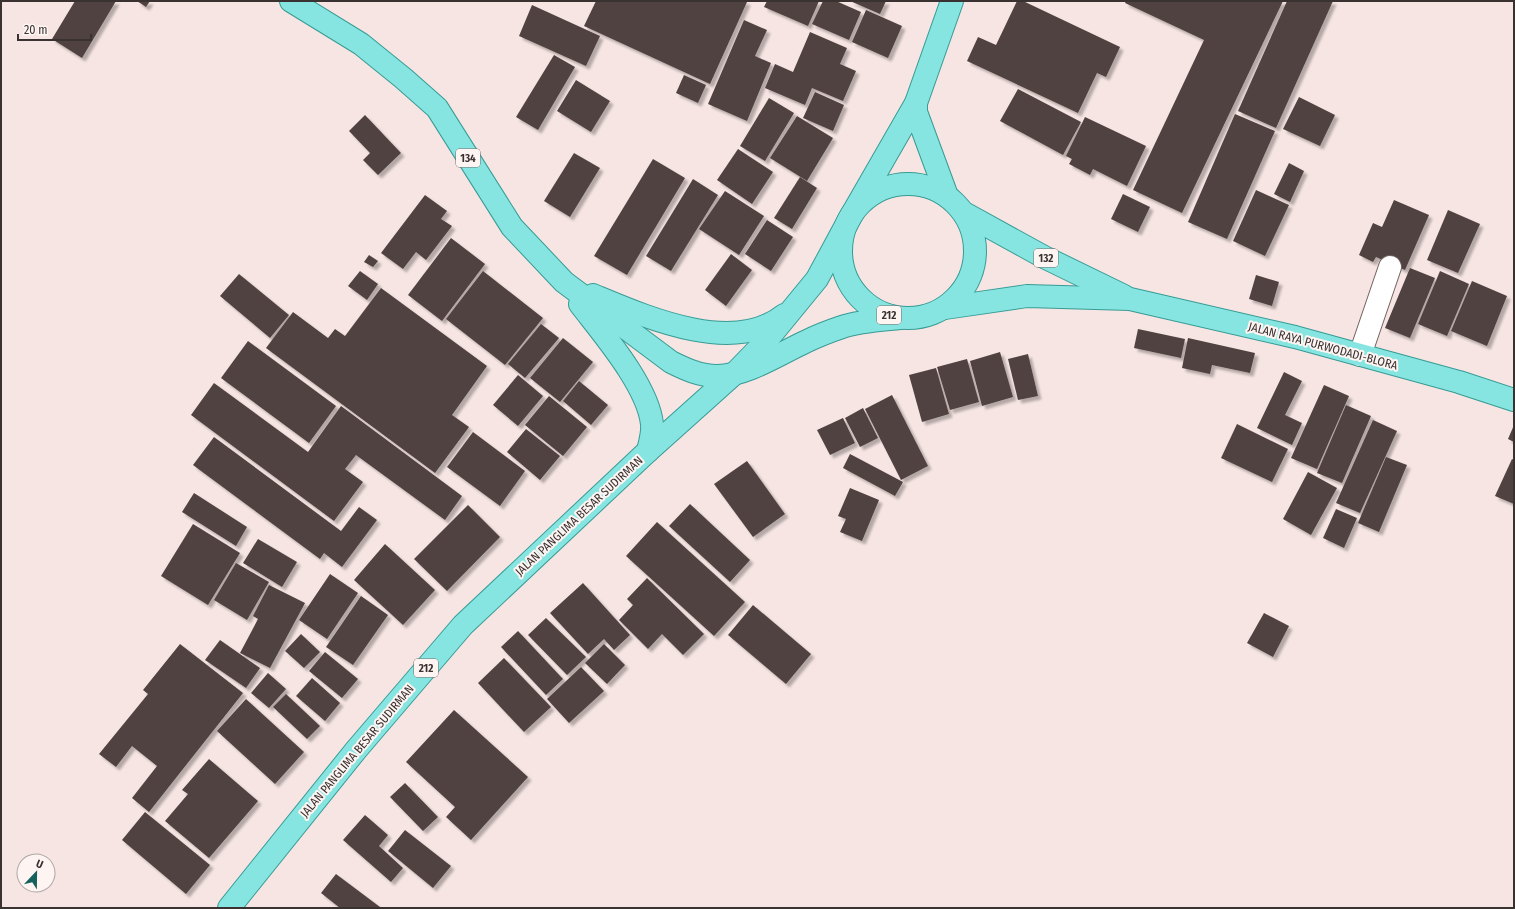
<svg xmlns="http://www.w3.org/2000/svg" width="1515" height="909" viewBox="0 0 1515 909" font-family="'Fira Sans Condensed',sans-serif">
<defs>
<filter id="shadow"><feDropShadow dx="3.5" dy="3.5" stdDeviation="1" flood-color="#0004"/></filter>
</defs>
<rect width="100%" height="100%" fill="#f6e5e2"/>
<!-- building -->
<g fill="#504240" filter="url(#shadow)">
<polygon points="75,1 116,1 82,58 52,39"/>
<polygon points="137,1 150,1 146,7"/>
<polygon points="596,1 745,1 747,2 710,84 584,26"/>
<polygon points="767,1 819,1 808,26 764,7"/>
<polygon points="823,1 836,1 861,12 849,40 812,24"/>
<polygon points="850,1 886,1 880,14"/>
<polygon points="1017,1 1023,1 1120,47 1106,77 1097,73 1078,113 967,61 978,37 996,45"/>
<polygon points="1126,1 1283,1 1182,213 1133,190 1204,40 1125,3"/>
<polygon points="1287,1 1333,1 1276,128 1238,111"/>
<polygon points="532,5 600,36 586,66 519,36"/>
<polygon points="866,10 902,26 888,58 852,42"/>
<polygon points="744,20 767,30 755,56 771,63 747,121 708,104"/>
<polygon points="810,32 847,48 840,64 856,71 843,101 812,88 805,105 765,88 775,64 793,72"/>
<polygon points="554,55 575,67 538,130 516,117"/>
<polygon points="684,75 706,85 698,103 676,93"/>
<polygon points="576,80 610,101 591,132 557,111"/>
<polygon points="1018,89 1081,122 1063,155 1000,121"/>
<polygon points="815,92 844,105 833,131 803,118"/>
<polygon points="1299,97 1335,115 1320,146 1283,129"/>
<polygon points="769,98 794,113 765,161 740,146"/>
<polygon points="1235,114 1275,131 1227,239 1188,222"/>
<polygon points="365,115 401,153 378,175 363,160 370,153 349,131"/>
<polygon points="797,116 833,138 807,181 770,158"/>
<polygon points="1085,117 1146,146 1127,186 1093,169 1090,175 1069,164 1072,159 1066,156"/>
<polygon points="738,149 773,172 752,204 717,180"/>
<polygon points="574,153 600,168 570,217 544,201"/>
<polygon points="653,159 685,178 627,275 594,256"/>
<polygon points="1289,163 1304,171 1290,202 1274,194"/>
<polygon points="800,177 817,188 792,229 774,218"/>
<polygon points="693,179 718,195 671,271 646,256"/>
<polygon points="1256,190 1289,205 1265,256 1233,241"/>
<polygon points="725,191 764,216 739,255 699,229"/>
<polygon points="1123,194 1150,207 1138,232 1111,219"/>
<polygon points="425,195 447,211 441,219 452,226 426,260 416,252 403,269 381,253"/>
<polygon points="1394,200 1429,215 1405,270 1376,257 1373,262 1359,255 1373,223 1382,227"/>
<polygon points="1448,210 1480,224 1458,273 1427,260"/>
<polygon points="767,220 793,237 771,271 745,254"/>
<polygon points="451,238 485,264 442,321 408,295"/>
<polygon points="731,254 752,270 726,306 705,290"/>
<polygon points="369,255 378,261 373,267 364,262"/>
<polygon points="1410,268 1435,278 1410,338 1385,328"/>
<polygon points="360,271 378,284 367,300 348,286"/>
<polygon points="483,271 543,318 505,365 446,319"/>
<polygon points="1440,271 1469,284 1447,336 1418,324"/>
<polygon points="239,274 289,315 270,338 220,296"/>
<polygon points="1256,275 1279,282 1272,306 1249,299"/>
<polygon points="1472,281 1507,296 1487,346 1451,331"/>
<polygon points="381,288 487,366 452,415 469,427 435,473 266,348 293,312 328,338 335,329 345,336"/>
<polygon points="541,324 559,338 525,378 508,364"/>
<polygon points="1138,329 1185,339 1181,358 1134,348"/>
<polygon points="563,338 593,362 560,402 530,378"/>
<polygon points="1188,338 1255,353 1250,373 1212,365 1210,374 1182,368"/>
<polygon points="248,341 336,406 309,443 221,378"/>
<polygon points="1000,352 1013,397 982,406 970,361"/>
<polygon points="1028,354 1038,396 1018,400 1008,359"/>
<polygon points="967,359 979,402 950,410 937,367"/>
<polygon points="936,368 949,414 922,422 909,375"/>
<polygon points="1284,372 1302,381 1285,415 1302,423 1292,445 1257,428"/>
<polygon points="518,375 543,396 518,426 493,405"/>
<polygon points="579,381 608,405 591,425 563,401"/>
<polygon points="214,383 308,452 341,406 462,496 445,520 356,455 345,469 363,482 334,521 191,415"/>
<polygon points="1324,385 1349,396 1317,469 1291,458"/>
<polygon points="892,395 928,466 901,480 865,409"/>
<polygon points="549,396 587,427 563,456 525,425"/>
<polygon points="1346,405 1371,416 1342,483 1317,473"/>
<polygon points="863,408 878,438 860,447 845,418"/>
<polygon points="843,418 855,443 830,455 817,430"/>
<polygon points="1373,420 1397,431 1360,513 1336,503"/>
<polygon points="1237,424 1288,449 1272,482 1221,458"/>
<polygon points="1514,425 1514,442 1508,439"/>
<polygon points="526,429 560,456 540,480 507,452"/>
<polygon points="473,432 525,471 500,506 447,467"/>
<polygon points="214,437 341,531 359,507 377,520 342,567 324,553 320,559 193,465"/>
<polygon points="850,454 903,482 895,496 843,468"/>
<polygon points="1386,457 1407,465 1379,532 1358,523"/>
<polygon points="1512,459 1514,460 1514,504 1495,496"/>
<polygon points="747,461 785,514 753,537 714,484"/>
<polygon points="1308,472 1337,488 1311,535 1283,519"/>
<polygon points="850,488 879,500 862,541 840,532 846,519 838,516"/>
<polygon points="194,493 247,527 236,546 182,512"/>
<polygon points="690,504 750,560 730,582 669,526"/>
<polygon points="468,505 500,537 447,591 414,559"/>
<polygon points="1336,509 1357,518 1344,548 1323,538"/>
<polygon points="657,522 745,602 714,636 626,556"/>
<polygon points="193,524 240,553 208,605 161,576"/>
<polygon points="258,539 297,562 282,587 243,563"/>
<polygon points="385,544 435,590 403,625 354,580"/>
<polygon points="236,563 269,582 247,620 214,600"/>
<polygon points="330,574 358,593 327,639 299,620"/>
<polygon points="647,578 704,634 683,655 662,634 648,649 619,620 633,605 627,599"/>
<polygon points="583,583 630,635 614,650 604,639 588,654 550,613"/>
<polygon points="269,585 305,603 270,668 240,653 258,619 253,616"/>
<polygon points="361,596 388,615 353,665 326,647"/>
<polygon points="753,605 811,654 786,684 728,635"/>
<polygon points="1264,613 1289,626 1273,657 1247,643"/>
<polygon points="546,618 586,657 567,675 528,635"/>
<polygon points="518,631 563,679 546,695 501,647"/>
<polygon points="301,634 320,652 304,668 285,651"/>
<polygon points="220,640 260,668 246,688 205,660"/>
<polygon points="180,644 243,693 149,812 132,798 157,766 132,746 116,767 99,754 148,694 143,690"/>
<polygon points="604,644 625,665 607,684 585,663"/>
<polygon points="325,652 358,679 342,698 309,671"/>
<polygon points="504,658 551,707 524,732 478,683"/>
<polygon points="581,667 604,691 569,723 547,699"/>
<polygon points="268,673 286,689 269,708 251,693"/>
<polygon points="312,678 340,703 325,721 296,696"/>
<polygon points="286,694 320,726 307,739 273,707"/>
<polygon points="246,699 304,752 275,784 217,731"/>
<polygon points="454,710 528,777 471,840 446,817 455,807 406,762"/>
<polygon points="209,759 258,801 209,858 165,821 188,794 182,790"/>
<polygon points="405,783 438,817 423,831 390,797"/>
<polygon points="145,812 210,865 186,894 122,840"/>
<polygon points="365,815 388,835 379,846 403,868 391,882 343,840"/>
<polygon points="405,830 451,866 433,888 388,851"/>
<polygon points="336,874 380,907 379,908 340,908 321,893"/>
</g>
<g fill="none" stroke-linecap="round" stroke-linejoin="round">
<defs>
<polyline id="street" points="1360,355 1390,267"/>
<g id="primary">
<path d="M291 1 361 44 403 78 437 108 512 227 564 282 671 362C685 369 700 376 717 376 746 376 779 354 805 342 817 336 830 331 842 327 860 321 881 320 900 318"/>
<polyline points="916,103 916,112 947,196"/>
<circle cx="908" cy="251" r="67"/>
<polyline points="964,213 1044,257 1124,296"/>
<path d="M593 295C646 317 733 356 784 315"/>
<path d="M580 304C603 334 648 386 652 424 653 432 650 443 648 451"/>
<polyline points="945,308 1027,296 1130,299 1295,337 1459,382 1514,400"/>
<polyline points="229,908 356,750 463,625 648,451 735,373 767,340 817,279 851,216 916,103 952,1"/>
</g>
</defs>
<!-- street casing -->
<use href="#street" stroke="#736562" stroke-width="24"/>
<!-- primary casing -->
<use href="#primary" stroke="#379b95" stroke-width="24"/>
<!-- street -->
<use href="#street" stroke="#fff" stroke-width="22"/>
<!-- primary -->
<use href="#primary" stroke="#86e5e0" stroke-width="22"/>
</g>
<g text-anchor="middle" dominant-baseline="central" stroke-width="4" stroke-linejoin="round" paint-order="stroke">
<!-- shield labels -->
<g fill="#fef4f2" stroke="#746c6b" stroke-width="1">
<rect x="456" y="149" width="24" height="18" rx="3"/>
<rect x="1034" y="249" width="24" height="18" rx="3"/>
<rect x="877" y="306" width="24" height="18" rx="3"/>
<rect x="414" y="659" width="24" height="18" rx="3"/>
</g>
<g font-size="11" font-weight="bold" fill="#393231">
<text x="468" y="158">134</text>
<text x="1046" y="258">132</text>
<text x="889" y="315">212</text>
<text x="426" y="668">212</text>
</g>
<!-- street labels -->
<g font-size="12" fill="#393231" stroke="#fef4f2">
<text transform="translate(1323 346) rotate(15)">JALAN RAYA PURWODADI-BLORA</text>
<text transform="translate(579 516) rotate(-43)">JALAN PANGLIMA BESAR SUDIRMAN</text>
<text transform="translate(357 751) rotate(-50)">JALAN PANGLIMA BESAR SUDIRMAN</text>
</g>
</g>
<!-- border -->
<rect width="1515" height="909" fill="none" stroke="#393231" stroke-width="4"/>
<!-- north arrow -->
<g transform="translate(36 873) rotate(22)"><circle r="19" fill="#fef4f2" stroke="#afa6a5"/>
<path d="M0-3L7 15L0 10L-7 15Z" fill="#13625e"/>
<text y="-6" font-size="11" font-weight="bold" text-anchor="middle" fill="#393231">U</text>
</g>
<!-- scale -->
<path d="M18 34v6h73v-6" fill="none" stroke="#393231" stroke-width="2"/>
<text x="24" y="34" font-size="12" fill="#393231" stroke="#fef4f2" stroke-width="3" paint-order="stroke">20 m</text>
</svg>
